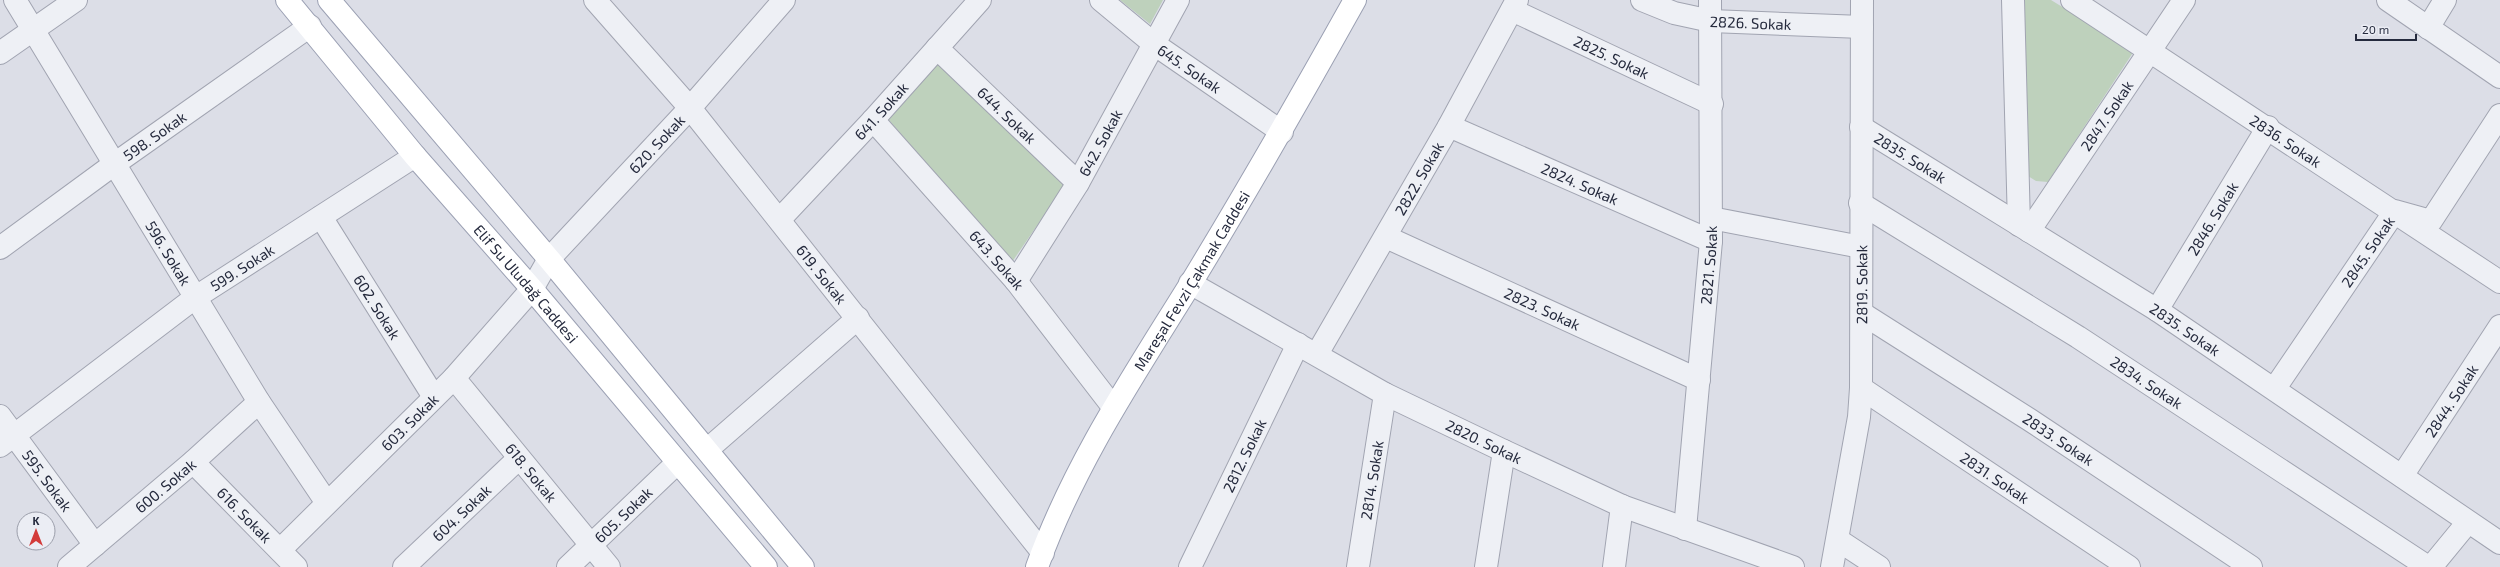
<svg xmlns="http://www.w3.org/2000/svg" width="2500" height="567" viewBox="0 0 2500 567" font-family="'Exo 2',sans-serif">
<rect width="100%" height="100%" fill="#dcdee7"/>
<!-- green -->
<g fill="#bed1bc">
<polygon points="1120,0 1163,0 1150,24"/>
<polygon points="2020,0 2051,0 2134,51 2048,182 2036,181 2028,176"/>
<polygon points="938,63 1065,185 1012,262 888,119"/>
</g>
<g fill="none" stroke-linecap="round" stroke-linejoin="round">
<defs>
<g id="minor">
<path id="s1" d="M15 0 259 402 327 503"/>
<path id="s2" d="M595 0 690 108 1043 553"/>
<path id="s3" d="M1101 0 1154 44 1282 132"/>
<path id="s4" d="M1642 0 1674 13 1711 21 1862 27"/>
<polyline points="2013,0 2019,225"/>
<path id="s5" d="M2072 0 2500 282"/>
<polyline points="2388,0 2500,77"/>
<path id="s6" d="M1512 10 1712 104"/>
<polyline points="2428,28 2445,0"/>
<path id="s7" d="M937 48 1078 183"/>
<polyline points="0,53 76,0"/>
<path id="s8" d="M873 120 1016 281 1113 407"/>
<path id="s9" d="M1449 126 1711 241"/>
<path id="s10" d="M1861 127 2157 310 2500 543"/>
<path id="s11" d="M1860 203 2078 337 2428 567"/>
<path id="s12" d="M321 217 434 397"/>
<polyline points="1711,218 1861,247"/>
<path id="s13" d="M780 219 873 120 980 0"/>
<path id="s14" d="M2029 231 2184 0"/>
<path id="s15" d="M1386 237 1699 380"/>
<path id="s16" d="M0 248 113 165 310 26"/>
<path id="s17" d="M1016 281 1078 183 1178 0"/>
<path id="s18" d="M1190 283 1385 394 1504 451 1622 506 1793 567"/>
<path id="s19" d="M2157 310 2268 127"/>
<path id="s20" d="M1863 314 2030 420 2251 567"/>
<path id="s21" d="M1317 354 1449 126 1517 0"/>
<path id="s22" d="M454 378 609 567"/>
<path id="s23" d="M1861 388 2129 567"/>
<path id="s24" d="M2275 388 2395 211 2431 221 2500 115"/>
<path id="s25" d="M0 416 95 545"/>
<path id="s26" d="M0 446 196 297 415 156"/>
<polyline points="708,449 858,318"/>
<path id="s27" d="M193 462 296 567"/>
<path id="s28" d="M2402 476 2500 326"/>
<path id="s29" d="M1685 529 1711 241 1710 0"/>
<polyline points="1838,540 1879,567"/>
<path id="s30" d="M280 550 454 378 532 289 549 259 690 108 784 0"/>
<path id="s31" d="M69 567 193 462 259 402"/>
<path id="s32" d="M404 567 518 459"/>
<path id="s33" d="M568 567 677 463"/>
<path id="s34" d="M1190 567 1298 344"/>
<path id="s35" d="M1358 567 1385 394"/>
<polyline points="1486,567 1504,451"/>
<polyline points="1614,567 1622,506"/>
<path id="s36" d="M1832 567 1859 417 1861 388 1862 0"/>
<polyline points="2431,567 2468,522"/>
</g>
<g id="major">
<path id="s37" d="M287 0 415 156 532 289 766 567"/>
<polyline points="329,0 549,259 803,567"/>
<path id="s38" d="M1037 567C1074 464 1134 375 1191 283 1248 189 1302 95 1355 0"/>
</g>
</defs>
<!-- minor casing -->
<use href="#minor" stroke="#a1a4b1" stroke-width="24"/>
<!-- major casing -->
<use href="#major" stroke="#9ba0b3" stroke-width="24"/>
<!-- minor -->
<use href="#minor" stroke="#eef0f5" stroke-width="22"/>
<!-- major -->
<use href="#major" stroke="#fff" stroke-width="22"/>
</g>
<g text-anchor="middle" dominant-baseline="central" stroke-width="3" stroke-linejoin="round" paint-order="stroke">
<!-- street labels -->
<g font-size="15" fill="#252a3d" stroke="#ebedf4">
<text stroke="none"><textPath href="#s4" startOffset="112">2826. Sokak</textPath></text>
<text stroke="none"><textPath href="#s6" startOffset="110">2825. Sokak</textPath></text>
<text stroke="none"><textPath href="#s3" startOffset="112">645. Sokak</textPath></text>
<text stroke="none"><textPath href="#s13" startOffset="148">641. Sokak</textPath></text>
<text stroke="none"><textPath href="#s7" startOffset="97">644. Sokak</textPath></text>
<text stroke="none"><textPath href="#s14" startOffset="139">2847. Sokak</textPath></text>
<text stroke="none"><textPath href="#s16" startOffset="191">598. Sokak</textPath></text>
<text stroke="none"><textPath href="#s5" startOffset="256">2836. Sokak</textPath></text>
<text stroke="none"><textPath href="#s17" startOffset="162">642. Sokak</textPath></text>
<text stroke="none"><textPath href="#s30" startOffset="555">620. Sokak</textPath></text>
<text stroke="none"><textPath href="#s10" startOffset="58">2835. Sokak</textPath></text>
<text stroke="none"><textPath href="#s21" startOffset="203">2822. Sokak</textPath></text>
<text stroke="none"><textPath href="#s9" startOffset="143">2824. Sokak</textPath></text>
<text stroke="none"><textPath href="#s19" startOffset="107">2846. Sokak</textPath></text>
<text stroke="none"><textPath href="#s24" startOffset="165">2845. Sokak</textPath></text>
<text stroke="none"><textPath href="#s1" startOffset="296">596. Sokak</textPath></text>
<text stroke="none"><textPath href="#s8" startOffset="187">643. Sokak</textPath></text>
<text stroke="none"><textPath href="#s29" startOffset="265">2821. Sokak</textPath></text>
<text stroke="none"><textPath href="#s26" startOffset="301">599. Sokak</textPath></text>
<text stroke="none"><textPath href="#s2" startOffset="356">619. Sokak</textPath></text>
<text stroke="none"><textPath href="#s38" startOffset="326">Mareşal Fevzi Çakmak Caddesi</textPath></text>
<text stroke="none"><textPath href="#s37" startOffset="371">Elif Su Uludağ Caddesi</textPath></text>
<text stroke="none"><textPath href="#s36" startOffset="285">2819. Sokak</textPath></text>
<text stroke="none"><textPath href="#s12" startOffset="106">602. Sokak</textPath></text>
<text stroke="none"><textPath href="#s15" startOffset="172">2823. Sokak</textPath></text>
<text stroke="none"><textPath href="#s10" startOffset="382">2835. Sokak</textPath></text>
<text stroke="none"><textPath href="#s11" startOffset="338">2834. Sokak</textPath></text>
<text stroke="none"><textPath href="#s28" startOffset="90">2844. Sokak</textPath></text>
<text stroke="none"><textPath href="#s30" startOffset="182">603. Sokak</textPath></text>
<text stroke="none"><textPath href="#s20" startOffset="232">2833. Sokak</textPath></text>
<text stroke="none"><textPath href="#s18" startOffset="334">2820. Sokak</textPath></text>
<text stroke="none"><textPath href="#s34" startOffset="124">2812. Sokak</textPath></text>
<text stroke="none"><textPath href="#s22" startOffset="122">618. Sokak</textPath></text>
<text stroke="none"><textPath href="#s23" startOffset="161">2831. Sokak</textPath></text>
<text stroke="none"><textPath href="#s25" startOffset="80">595. Sokak</textPath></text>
<text stroke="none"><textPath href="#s35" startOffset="88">2814. Sokak</textPath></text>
<text stroke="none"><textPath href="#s31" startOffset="126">600. Sokak</textPath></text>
<text stroke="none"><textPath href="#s32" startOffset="79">604. Sokak</textPath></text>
<text stroke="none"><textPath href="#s27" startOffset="74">616. Sokak</textPath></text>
<text stroke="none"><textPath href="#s33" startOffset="76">605. Sokak</textPath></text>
</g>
</g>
<!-- north arrow -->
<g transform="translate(36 531)"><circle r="19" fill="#ebedf4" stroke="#9c9fab"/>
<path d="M0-3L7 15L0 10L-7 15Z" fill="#d33b3a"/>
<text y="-6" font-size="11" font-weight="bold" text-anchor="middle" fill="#252a3d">K</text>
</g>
<!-- scale -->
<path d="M2356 34v6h60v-6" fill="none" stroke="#252a3d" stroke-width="2"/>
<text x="2362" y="34" font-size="12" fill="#252a3d" stroke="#ebedf4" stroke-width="3" paint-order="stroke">20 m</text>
</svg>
